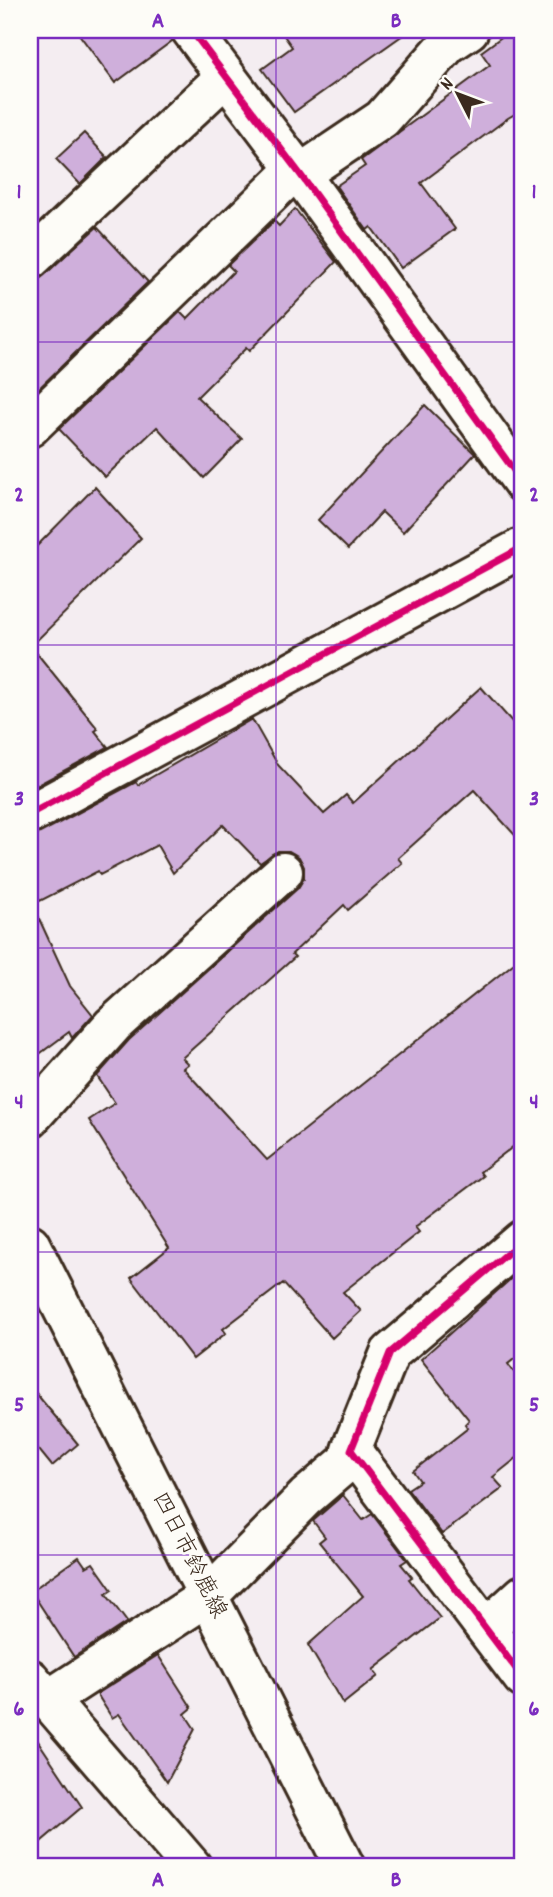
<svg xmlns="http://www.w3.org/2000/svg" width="553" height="1897" viewBox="0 0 553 1897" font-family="Dekko,'Klee One',sans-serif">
<rect width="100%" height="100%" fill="#f4edf1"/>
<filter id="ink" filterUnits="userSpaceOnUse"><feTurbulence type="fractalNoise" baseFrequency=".0143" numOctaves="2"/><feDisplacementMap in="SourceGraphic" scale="14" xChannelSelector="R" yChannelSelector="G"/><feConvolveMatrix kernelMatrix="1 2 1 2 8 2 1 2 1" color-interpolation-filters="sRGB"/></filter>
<g filter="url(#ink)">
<!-- building -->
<g fill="#cfafdb" stroke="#3b2a1e" stroke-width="2">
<polygon points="76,30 170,30 172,41 115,83"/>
<polygon points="280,30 410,30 294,112 262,69 292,47"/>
<polygon points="511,30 523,30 523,113 522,110 508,118 421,183 455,229 401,268 371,227 367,230 336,186 365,166 361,160 490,65 481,52"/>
<polygon points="84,133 107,157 80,184 56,159"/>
<polygon points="295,209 336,262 249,351 246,348 197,397 242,439 204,478 157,427 105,477 59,429 180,312 187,319 234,271 228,265 274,221 279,226"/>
<polygon points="97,227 148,282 30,397 30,287"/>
<polygon points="425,405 475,454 403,532 382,512 348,549 318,520"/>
<polygon points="95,487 141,538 31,646 98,729 95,731 108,747 30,789 30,553"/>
<polygon points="481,687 523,734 523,844 474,790 398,858 402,863 348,910 344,905 292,954 295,957 182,1058 188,1064 183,1068 267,1160 523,956 523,1139 480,1172 483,1176 415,1227 419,1232 343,1292 361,1311 332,1338 283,1283 223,1329 226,1333 193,1359 131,1278 169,1248 89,1120 115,1103 97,1076 129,1040 298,888 304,878 304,867 299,857 289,851 278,851 260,863 223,825 173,873 157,845 100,875 98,871 40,901 30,882 30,836 40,833 136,782 138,785 252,719 278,765 324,814 346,795 353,803"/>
<polygon points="30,899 70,986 93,1015 72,1038 69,1032 30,1061"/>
<polygon points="523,1268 523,1352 508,1364 523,1384 523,1453 493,1477 503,1488 442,1534 408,1489 420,1481 413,1471 468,1428 465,1424 469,1420 421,1359"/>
<polygon points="30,1386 78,1444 52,1466 30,1439"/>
<polygon points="343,1495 363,1520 372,1514 407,1560 401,1564 412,1577 409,1579 440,1618 373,1670 378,1676 343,1704 308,1645 363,1596 319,1542 325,1537 313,1521"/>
<polygon points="79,1557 86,1567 93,1563 112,1590 106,1594 127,1622 74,1657 31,1591"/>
<polygon points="158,1655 192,1708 185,1714 195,1729 167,1782 119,1714 112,1718 97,1694"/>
<polygon points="30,1729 82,1807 30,1851"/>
</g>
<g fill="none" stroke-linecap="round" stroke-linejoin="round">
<defs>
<g id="minor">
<polyline points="191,30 300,174 523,483"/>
<polyline points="300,174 382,119 448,44 469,30"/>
<polyline points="30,260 225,77"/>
<polyline points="30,427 296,169"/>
<polyline points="30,814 523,547"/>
<polyline points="30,1118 113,1025 283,872"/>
<polyline points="523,1240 390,1353 351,1450 523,1678"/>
<polyline points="487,1628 523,1595"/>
<polyline points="30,1679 192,1867"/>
<polyline points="48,1700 208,1596 306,1497 355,1455"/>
</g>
<polyline id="major" points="30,1244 345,1867"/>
</defs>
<!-- minor casing -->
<use href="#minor" stroke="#3b2a1e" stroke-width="44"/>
<!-- major casing -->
<use href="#major" stroke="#3b2a1e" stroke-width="44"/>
<!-- minor -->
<use href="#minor" stroke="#fdfcf7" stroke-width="38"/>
<!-- major -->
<use href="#major" stroke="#fdfcf7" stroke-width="38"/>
<defs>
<g id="cycleway">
<polyline points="191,30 300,174 523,483"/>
<polyline points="30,814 523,547"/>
<polyline points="523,1240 390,1353 351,1450 523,1678"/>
</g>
</defs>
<!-- cycleway casing -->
<use href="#cycleway" stroke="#fdfcf7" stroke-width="11"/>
<!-- cycleway -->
<use href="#cycleway" stroke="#d6006c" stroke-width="7"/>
</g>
</g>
<!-- grid -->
<path fill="none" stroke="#7b2cbf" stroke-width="2" stroke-opacity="0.55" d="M276 30V1867M30 342H523M30 645H523M30 948H523M30 1252H523M30 1555H523"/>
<g text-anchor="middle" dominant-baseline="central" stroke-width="5" stroke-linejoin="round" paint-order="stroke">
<!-- street labels -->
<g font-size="23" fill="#3b2a1e" stroke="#fdfcf7">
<text transform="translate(188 1556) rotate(63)">四日市鈴鹿線</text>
</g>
</g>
<!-- margin -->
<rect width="553" height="1897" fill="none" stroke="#fdfcf7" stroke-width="77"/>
<!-- north arrow -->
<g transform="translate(458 94) rotate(312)" stroke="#fdfcf7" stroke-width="5" paint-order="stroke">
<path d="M0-5L12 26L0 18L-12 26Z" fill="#3b2a1e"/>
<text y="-10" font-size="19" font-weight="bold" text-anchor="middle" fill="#3b2a1e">N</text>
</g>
<rect x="38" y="38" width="476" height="1820" fill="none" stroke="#7b2cbf" stroke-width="2.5"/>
<g font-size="23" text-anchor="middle" font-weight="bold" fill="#7b2cbf">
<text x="158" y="27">A</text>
<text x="396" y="27">B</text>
<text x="19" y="198">1</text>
<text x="534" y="198">1</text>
<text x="19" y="501">2</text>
<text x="534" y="501">2</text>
<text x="19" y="805">3</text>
<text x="534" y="805">3</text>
<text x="19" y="1108">4</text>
<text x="534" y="1108">4</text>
<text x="19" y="1411">5</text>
<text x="534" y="1411">5</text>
<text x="19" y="1715">6</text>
<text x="534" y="1715">6</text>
<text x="158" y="1886">A</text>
<text x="396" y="1886">B</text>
</g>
</svg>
